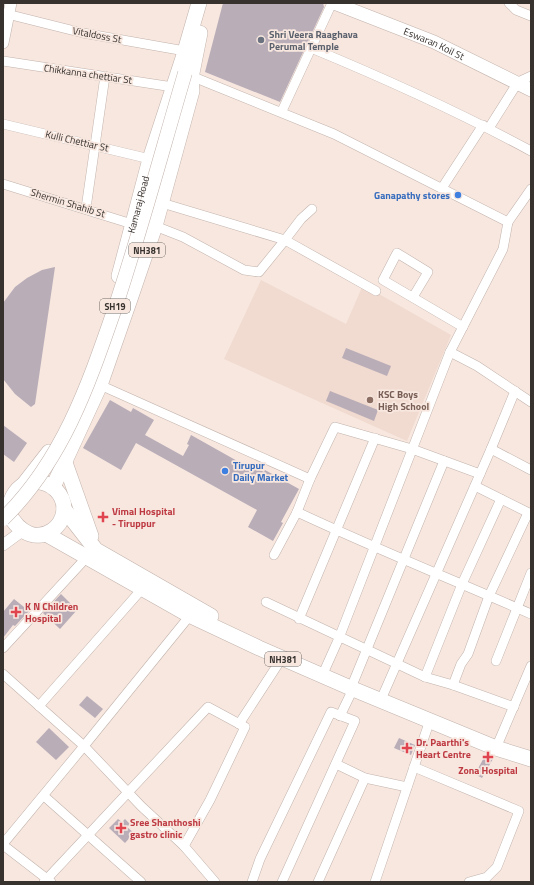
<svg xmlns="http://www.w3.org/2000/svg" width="534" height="885" viewBox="0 0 534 885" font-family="'Titillium Web',sans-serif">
<rect width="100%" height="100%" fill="#f7e7df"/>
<!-- built -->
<polygon fill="#f1dacf" points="261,280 346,324 363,285 451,335 407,441 224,359"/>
<!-- building -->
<g fill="#b9adb8">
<polygon points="223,3 323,3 324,7 280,102 205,72"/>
<polygon points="55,267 35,404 31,407 15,394 3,379 3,303 15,287 27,278 42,270"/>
<polygon points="346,348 391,366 387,376 342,358"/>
<polygon points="330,391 378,410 374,421 326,401"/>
<polygon points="110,400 131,412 133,408 154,420 145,435 183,456 189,445 187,444 191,435 248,467 250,465 264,472 265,470 299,489 281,522 283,523 273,541 248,527 257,510 136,443 121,470 83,448"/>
<polygon points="3,425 27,443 14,462 3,454"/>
<polygon points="61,594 77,610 60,629 43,613"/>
<polygon points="14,599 29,611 15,626 13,625 3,638 3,612"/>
<polygon points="87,696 103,709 95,718 79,705"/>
<polygon points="49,728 69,747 56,760 36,742"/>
<polygon points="399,738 415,745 411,755 394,748"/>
<polygon points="486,754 494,757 482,778 475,774"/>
<polygon points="118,819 122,822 125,819 130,824 127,827 134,833 125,843 109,828"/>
</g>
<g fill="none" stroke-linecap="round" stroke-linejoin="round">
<defs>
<g id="minor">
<polyline points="509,3 516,10 531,16"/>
<polyline points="3,13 83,33 185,51"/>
<path d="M311 48C386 79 459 112 531 151"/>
<polyline points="3,61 173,87"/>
<polyline points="191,76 334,134 508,222"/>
<polyline points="282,111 332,3"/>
<polyline points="3,124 150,159"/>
<polyline points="489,128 518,82 531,76"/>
<polyline points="3,184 132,224"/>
<polyline points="442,188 483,125"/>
<polyline points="86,208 105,76"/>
<polyline points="312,209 301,219 285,240 376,291"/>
<polyline points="155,226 183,237 244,270 259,272 285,240 162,203"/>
<polyline points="413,297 428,272 397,253 383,280 463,327"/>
<polyline points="450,352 477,366 531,402"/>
<polyline points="100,385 310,479 335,427 412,449 480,474"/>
<polyline points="491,449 531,470"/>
<path d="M310 479 297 512C374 548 453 580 531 614"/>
<polyline points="475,486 531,514"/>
<polyline points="274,555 297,512"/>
<polyline points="266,602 425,677 453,685 514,707"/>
<polyline points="192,613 84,746 141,806 184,846 215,882"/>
<polyline points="299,619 375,438"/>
<polyline points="3,648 86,558"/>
<polyline points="496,661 531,573"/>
<polyline points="3,674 84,746 3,844"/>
<polyline points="322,676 339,638 450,352 503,249 508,222 531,189"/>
<polyline points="425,677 462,584 501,499"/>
<polyline points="353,683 444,461"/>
<polyline points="453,685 461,664 468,654 489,596 528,513"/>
<polyline points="383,695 491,449 515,391"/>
<polyline points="39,706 142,589"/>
<polyline points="340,716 353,689"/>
<polyline points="239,724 282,658"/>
<polyline points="496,748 531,666"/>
<polyline points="336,764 365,778 407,787"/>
<polyline points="414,767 519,811 497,867 487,877 469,882"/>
<polyline points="44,796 141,882"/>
<polyline points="3,845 51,882"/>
<polyline points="44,882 208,707 245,727 210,800 184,846"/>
<polyline points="252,882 260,859 331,712 355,721 282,882"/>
<polyline points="318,882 365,778"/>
<polyline points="375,882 430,720"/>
</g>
<g id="tertiary">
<polyline points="3,43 11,3"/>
<polyline points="3,545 22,531"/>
</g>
<g id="secondary">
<path id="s1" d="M334 3 434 42 531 90"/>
</g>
<g id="trunk">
<path id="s2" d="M119 276 150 159 183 58 199 3"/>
<polyline points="63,457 91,536"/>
<path d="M31 481C41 481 49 483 56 490 83 518 34 563 8 512 11 496 16 487 31 481Z"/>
<polyline points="24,484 49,452"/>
<polyline points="53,487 100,385 130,299 155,226 192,91 191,78 200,33"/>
<polyline points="64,509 96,550 211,616"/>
<polyline points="46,534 189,615 259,648 353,689 496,748 531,759"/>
</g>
</defs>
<!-- minor casing -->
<use href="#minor" stroke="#c2b3ac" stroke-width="10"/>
<!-- tertiary casing -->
<use href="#tertiary" stroke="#c2b3ac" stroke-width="12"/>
<!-- secondary casing -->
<use href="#secondary" stroke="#c2b3ac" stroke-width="14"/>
<!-- trunk casing -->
<use href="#trunk" stroke="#c2b3ac" stroke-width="16"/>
<!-- minor -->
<use href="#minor" stroke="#fff" stroke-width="9"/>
<!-- tertiary -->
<use href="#tertiary" stroke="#fff" stroke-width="11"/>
<!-- secondary -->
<use href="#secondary" stroke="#fff" stroke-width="13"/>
<!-- trunk -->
<use href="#trunk" stroke="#fff" stroke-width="15"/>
<defs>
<path id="primary-bridge" d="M3 519C63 460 88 386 115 308 141 230 162 151 185 73"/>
</defs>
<!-- primary-bridge casing -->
<use href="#primary-bridge" stroke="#c2b3ac" stroke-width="15" stroke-linecap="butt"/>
<!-- primary-bridge -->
<use href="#primary-bridge" stroke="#fff" stroke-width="14"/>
</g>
<!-- markers -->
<circle fill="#6b7280" stroke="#f7e7df" stroke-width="1.5" cx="261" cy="40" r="4"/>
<g fill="#3f7fe0" stroke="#f7e7df" stroke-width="1.5">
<circle cx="458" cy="195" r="4"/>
<circle cx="225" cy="471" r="4"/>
</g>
<circle fill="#8d6e63" stroke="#f7e7df" stroke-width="1.5" cx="370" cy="400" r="4"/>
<g fill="#e0444e" stroke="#f7e7df" stroke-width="1.5">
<path d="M101 511h4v4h4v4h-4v4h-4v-4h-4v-4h4z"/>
<path d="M14 606h4v4h4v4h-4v4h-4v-4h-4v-4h4z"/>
<path d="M405 742h4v4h4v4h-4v4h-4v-4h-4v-4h4z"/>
<path d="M486 751h4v4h4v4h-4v4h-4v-4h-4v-4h4z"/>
<path d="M119 822h4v4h4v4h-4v4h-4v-4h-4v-4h4z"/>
</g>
<g text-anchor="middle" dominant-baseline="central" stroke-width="3.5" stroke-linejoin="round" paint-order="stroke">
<!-- shield labels -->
<g fill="#f7e7df" stroke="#716864" stroke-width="1">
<rect x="129" y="243" width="36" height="14" rx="3"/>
<rect x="100" y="299" width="30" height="14" rx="3"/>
<rect x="265" y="652" width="36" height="14" rx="3"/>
</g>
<g font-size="9" font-weight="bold" fill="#38322f">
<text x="147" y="250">NH381</text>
<text x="115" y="306">SH19</text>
<text x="283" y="659">NH381</text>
</g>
<!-- worship labels -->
<g font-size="10" font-weight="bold" fill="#5b616d" stroke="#f7e7df" text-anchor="start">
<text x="269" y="34">Shri Veera Raaghava<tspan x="269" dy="12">Perumal Temple</tspan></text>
</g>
<!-- street labels -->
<g font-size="10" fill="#38322f" stroke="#f7e7df">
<text transform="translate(97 35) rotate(11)">Vitaldoss St</text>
<text stroke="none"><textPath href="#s1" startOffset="108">Eswaran Koil St</textPath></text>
<text transform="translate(88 74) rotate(8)">Chikkanna chettiar St</text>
<text transform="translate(77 141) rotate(13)">Kulli Chettiar St</text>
<text transform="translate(68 203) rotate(17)">Shermin Shahib St</text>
<text stroke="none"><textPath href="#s2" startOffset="74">Kamaraj Road</textPath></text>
</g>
<!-- shop labels -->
<g font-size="10" font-weight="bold" fill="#366cbe" stroke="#f7e7df" text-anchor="end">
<text x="450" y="195">Ganapathy stores</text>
<text x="233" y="465" text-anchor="start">Tirupur<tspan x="233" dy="12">Daily Market</tspan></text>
</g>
<!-- education labels -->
<g font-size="10" font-weight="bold" fill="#785e54" stroke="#f7e7df" text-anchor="start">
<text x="378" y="394">KSC Boys<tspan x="378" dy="12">High School</tspan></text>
</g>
<!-- health labels -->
<g font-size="10" font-weight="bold" fill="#be3a42" stroke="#f7e7df" text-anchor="start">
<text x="112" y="511">Vimal Hospital<tspan x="112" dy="12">- Tiruppur</tspan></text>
<text x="25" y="606">K N Children<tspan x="25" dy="12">Hospital</tspan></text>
<text x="416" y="742">Dr. Paarthi's<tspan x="416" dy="12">Heart Centre</tspan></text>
<text x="488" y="770" text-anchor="middle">Zona Hospital</text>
<text x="130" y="822">Sree Shanthoshi<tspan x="130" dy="12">gastro clinic</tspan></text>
</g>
</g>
<!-- border -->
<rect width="534" height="885" fill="none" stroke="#38322f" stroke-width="8"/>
</svg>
